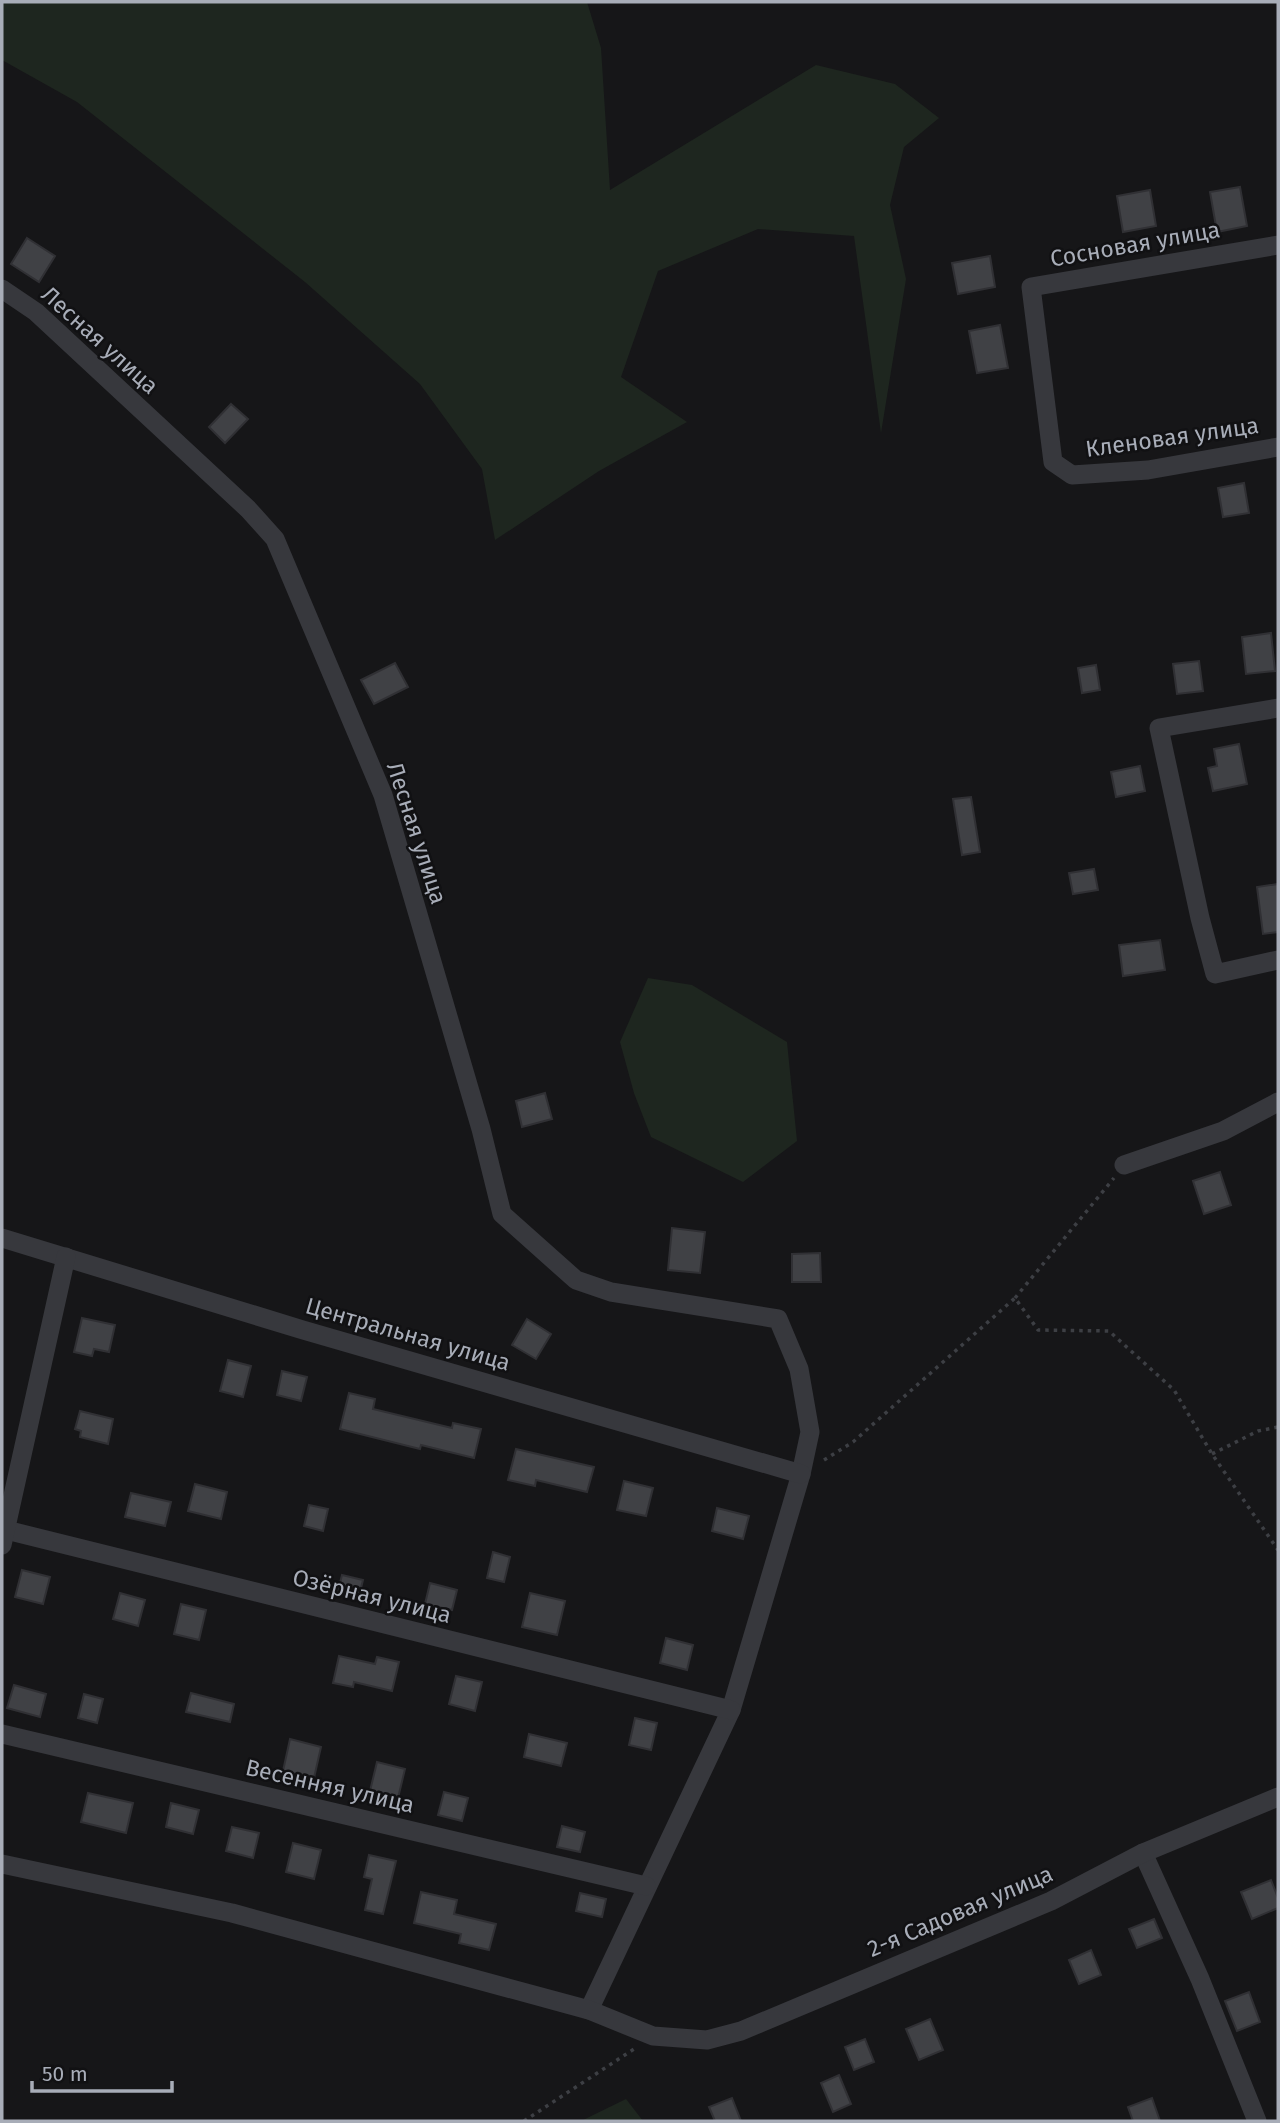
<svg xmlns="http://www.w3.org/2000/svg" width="1280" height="2123" viewBox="0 0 1280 2123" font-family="'Fira Sans',sans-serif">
<rect width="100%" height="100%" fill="#161618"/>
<!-- green -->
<g fill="#1e261f">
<polygon points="2,2 587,2 601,48 610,190 816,65 895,84 939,118 904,147 890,205 906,279 881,433 854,236 758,229 658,271 621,377 687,422 599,471 495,540 482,469 420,384 305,282 77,102 2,60"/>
<polygon points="648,978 692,985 787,1042 797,1141 743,1182 651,1137 634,1093 620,1042"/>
<polygon points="626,2099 643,2121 581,2121"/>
</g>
<!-- building -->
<g fill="#404145" stroke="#303034" stroke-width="2">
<polygon points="1240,187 1247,226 1217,232 1210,192"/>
<polygon points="1150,190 1156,226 1123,232 1117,196"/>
<polygon points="27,238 55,256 39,282 11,264"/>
<polygon points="990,256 995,287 958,294 952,263"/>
<polygon points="1000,325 1008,368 977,373 969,331"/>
<polygon points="231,404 248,419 225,443 209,427"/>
<polygon points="1244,483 1249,513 1223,517 1218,488"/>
<polygon points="1271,633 1275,671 1246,674 1242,637"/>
<polygon points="1199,661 1203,691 1177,694 1173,664"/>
<polygon points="395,663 408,687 374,704 361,680"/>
<polygon points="1096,665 1100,690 1082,693 1078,668"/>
<polygon points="1239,744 1247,784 1213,791 1208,768 1217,766 1214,749"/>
<polygon points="1140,766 1145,791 1116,797 1111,772"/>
<polygon points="971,797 980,852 962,855 953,799"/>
<polygon points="1094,869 1098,890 1073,894 1069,873"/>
<polygon points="1278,884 1278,932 1263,934 1257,887"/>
<polygon points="1160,940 1165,970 1123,976 1119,945"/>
<polygon points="545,1093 552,1119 522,1127 516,1101"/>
<polygon points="1220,1172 1231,1205 1204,1214 1193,1181"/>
<polygon points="672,1228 705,1232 700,1273 668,1270"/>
<polygon points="820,1253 821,1282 792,1282 792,1254"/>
<polygon points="82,1318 115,1325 109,1352 94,1349 92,1356 74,1352"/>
<polygon points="527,1319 551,1334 536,1359 512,1345"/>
<polygon points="228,1360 251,1366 243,1397 220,1391"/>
<polygon points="282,1371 307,1377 301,1401 277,1395"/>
<polygon points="349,1393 375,1399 373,1409 452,1428 453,1423 481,1429 474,1458 421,1445 420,1449 340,1429"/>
<polygon points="80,1411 113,1419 108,1444 80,1437 81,1431 75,1429"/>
<polygon points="516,1449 594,1467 587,1492 536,1480 535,1486 508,1480"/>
<polygon points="624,1481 653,1488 646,1516 617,1510"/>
<polygon points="195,1484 227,1492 221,1519 188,1511"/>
<polygon points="131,1493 171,1502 165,1526 125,1517"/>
<polygon points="309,1505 328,1509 323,1531 304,1526"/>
<polygon points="717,1508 749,1516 743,1539 712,1531"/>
<polygon points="493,1552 510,1557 504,1582 487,1578"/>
<polygon points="22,1570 50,1577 43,1604 15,1597"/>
<polygon points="342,1575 363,1580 359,1596 338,1591"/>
<polygon points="430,1583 457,1590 452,1610 425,1604"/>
<polygon points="120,1593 145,1600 138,1626 113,1619"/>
<polygon points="530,1593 565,1601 557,1635 522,1627"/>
<polygon points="181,1604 206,1610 199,1640 174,1634"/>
<polygon points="666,1638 693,1645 687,1670 660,1663"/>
<polygon points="339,1656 375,1664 377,1657 399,1662 392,1691 354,1682 353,1687 333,1683"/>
<polygon points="456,1676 482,1682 475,1711 449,1704"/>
<polygon points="14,1685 46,1694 40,1717 7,1708"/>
<polygon points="191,1693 234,1704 230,1722 186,1712"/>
<polygon points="84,1694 103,1699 97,1723 78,1718"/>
<polygon points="635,1718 657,1723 651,1750 629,1745"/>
<polygon points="529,1734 567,1743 561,1766 524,1757"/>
<polygon points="290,1739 321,1747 314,1778 283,1771"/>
<polygon points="377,1762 405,1769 398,1798 370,1791"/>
<polygon points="444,1792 468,1798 462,1821 438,1815"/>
<polygon points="88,1793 133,1803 126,1833 81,1822"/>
<polygon points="171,1803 199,1810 193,1834 166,1827"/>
<polygon points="562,1826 585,1832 580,1852 557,1847"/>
<polygon points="232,1827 259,1833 253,1858 226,1851"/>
<polygon points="293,1843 321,1850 314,1879 286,1872"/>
<polygon points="369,1855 396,1861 383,1914 365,1910 372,1879 364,1877"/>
<polygon points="1271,1880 1278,1898 1278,1908 1252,1919 1241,1892"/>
<polygon points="421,1892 457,1900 454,1914 496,1924 489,1950 459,1943 461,1934 414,1923"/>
<polygon points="580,1893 606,1899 602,1917 576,1911"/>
<polygon points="1154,1919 1162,1938 1137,1948 1129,1929"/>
<polygon points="1091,1950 1101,1975 1079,1984 1069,1960"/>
<polygon points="1249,1992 1260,2022 1237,2031 1225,2001"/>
<polygon points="930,2019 943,2050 919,2060 906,2029"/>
<polygon points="865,2039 874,2062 854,2070 845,2047"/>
<polygon points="839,2075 851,2104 833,2112 821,2083"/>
<polygon points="732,2098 741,2121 715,2121 709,2107"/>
<polygon points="1152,2098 1160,2121 1133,2121 1128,2107"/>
</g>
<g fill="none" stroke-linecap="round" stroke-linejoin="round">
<!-- path -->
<g stroke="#3d3f44" stroke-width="3.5" stroke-dasharray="3.5 5" stroke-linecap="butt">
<polyline points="1015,1298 1114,1178"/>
<polyline points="1212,1454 1258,1431 1278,1427"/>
<polyline points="824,1460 853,1442 1015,1298 1038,1330 1109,1331 1174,1390 1212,1454 1278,1550"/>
<polyline points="524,2121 634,2049"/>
</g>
<!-- minor -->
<g stroke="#37383d" stroke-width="19">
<polyline points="1278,245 1031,287 1053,462 1072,475 1148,470 1278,447"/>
<polyline points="2,289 36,312 248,509 275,539 383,795 481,1129 502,1214 576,1280 611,1292 778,1319 799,1369 810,1432 801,1474 731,1710 589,2010"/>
<polyline points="1278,708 1159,728 1200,918 1215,974 1278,960"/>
<polyline points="1124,1165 1223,1131 1278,1102"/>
<polyline points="2,1238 303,1330 801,1474"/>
<polyline points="2,1529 731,1710"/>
<polyline points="2,1545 66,1257"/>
<polyline points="2,1734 646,1886"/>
<polyline points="1143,1853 1200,1979 1257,2121"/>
<polyline points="2,1864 232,1913 589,2010 653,2036 707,2040 741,2031 1051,1901 1143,1853 1278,1797"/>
</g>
</g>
<g text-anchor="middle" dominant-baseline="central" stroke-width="5" stroke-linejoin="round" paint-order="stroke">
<!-- street labels -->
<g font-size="23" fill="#a8adb8" stroke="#111113">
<text transform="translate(1135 244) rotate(-10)">Сосновая улица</text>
<text transform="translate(100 340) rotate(42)">Лесная улица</text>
<text transform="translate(1172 437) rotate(-8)">Кленовая улица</text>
<text transform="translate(417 833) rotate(72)">Лесная улица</text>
<text transform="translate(408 1334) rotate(16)">Центральная улица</text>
<text transform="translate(372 1596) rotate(14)">Озёрная улица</text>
<text transform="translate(330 1786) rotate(13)">Весенняя улица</text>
<text transform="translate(960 1911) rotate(-23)">2-я Садовая улица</text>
</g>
</g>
<!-- border -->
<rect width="1280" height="2123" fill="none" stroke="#a8adb8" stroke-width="7"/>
<!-- scale -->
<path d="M32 2081v10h140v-10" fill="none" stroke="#a8adb8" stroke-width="3.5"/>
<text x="42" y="2081" font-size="21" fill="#a8adb8" stroke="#111113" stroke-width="5" paint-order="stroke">50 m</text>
</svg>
